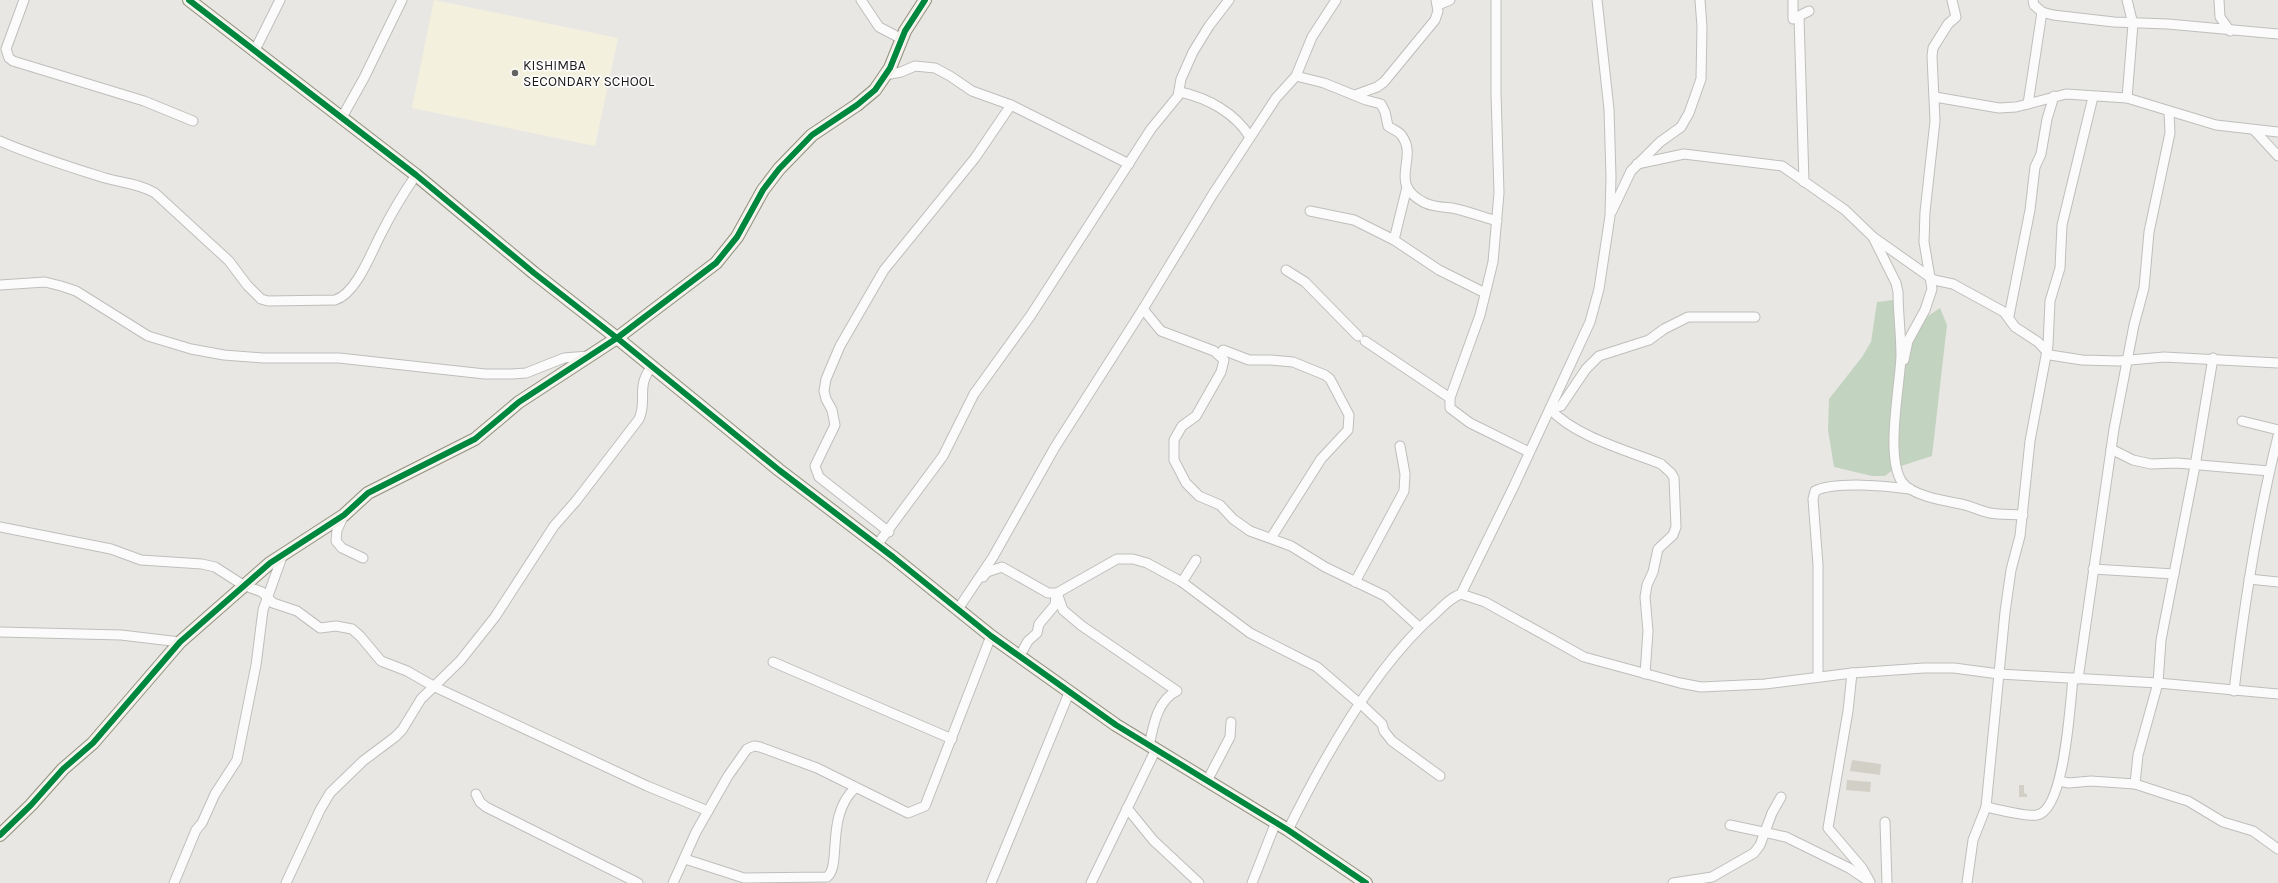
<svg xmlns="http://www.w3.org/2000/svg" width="2278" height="883" viewBox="0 0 2278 883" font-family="Karla,sans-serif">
<rect width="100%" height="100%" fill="#e9e7e4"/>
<!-- education -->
<polygon fill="#f4f0de" points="434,0 618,38 595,146 412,108"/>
<!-- construction -->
<g fill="#d2d0c6">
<polygon points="1852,760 1881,764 1880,775 1850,771"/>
<polygon points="1847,780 1871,782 1870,792 1846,790"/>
<polygon points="2019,785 2024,785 2024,793 2027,794 2027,797 2019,797"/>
</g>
<!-- cemetery -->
<polygon fill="#c2d4c0" points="1901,299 1904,360 1925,318 1940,308 1947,325 1932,456 1895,468 1885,476 1872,476 1834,467 1828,430 1829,399 1862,357 1871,342 1877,302"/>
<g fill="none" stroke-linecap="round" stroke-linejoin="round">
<defs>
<g id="street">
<polyline points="24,0 6,49 9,58 13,61 144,101 193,121"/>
<polyline points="861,0 879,27 902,39"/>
<polyline points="1496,0 1496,93 1499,193 1493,262 1480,315 1450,398 1450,408 1470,423 1529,452"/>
<polyline points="1793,0 1793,19 1809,11"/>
<polyline points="2033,0 2034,5 2042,12 2053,15 2114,22 2168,24 2278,34"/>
<polyline points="2127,0 2133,24 2127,98"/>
<polyline points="2219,0 2220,17 2230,31"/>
<polyline points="1438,5 1450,0"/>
<polyline points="1799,17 1804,182"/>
<polyline points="254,52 280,0"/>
<polyline points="885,75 901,72 915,66 935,68 950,76 972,91 1011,105 1129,164"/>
<path d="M1296 76 1324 83 1366 100 1381 104 1385 112 1388 126C1393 130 1399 131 1402 136 1419 160 1386 183 1425 203 1434 207 1443 207 1452 208 1467 211 1482 217 1497 221"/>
<path d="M1180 92C1208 98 1235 113 1250 137"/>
<polyline points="1355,95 1377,87 1384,82 1435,20 1438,11 1436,0"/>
<polyline points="1935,97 1999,108 2016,107 2066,94 2127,98 2216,125 2278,132"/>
<polyline points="2028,104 2042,12"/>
<polyline points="341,119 364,78 402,0"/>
<polyline points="2254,130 2278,156"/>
<path d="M0 141C34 156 70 167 105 178 123 183 140 184 155 193L229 261 247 285 261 299 268 301 335 300C356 294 371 253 381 234 391 214 403 194 416 175"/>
<path d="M1637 164 1684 154 1782 166 1845 210 1873 237 1896 283 1898 292C1898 313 1901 335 1901 356 1900 386 1885 457 1902 482 1912 496 1945 501 1961 504 1971 506 1980 511 1990 513 2001 515 2012 514 2023 515"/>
<polyline points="1310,211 1354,220 1394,240 1439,270 1485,293"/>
<polyline points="1612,211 1631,171 1660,142 1681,127 1689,113 1701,79 1702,27 1700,0"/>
<polyline points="1873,237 1934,280 1953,284 2004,312 2015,327 2038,342 2050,355 2082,360 2119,361 2164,357 2278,363"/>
<polyline points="1394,240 1407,187"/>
<polyline points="1286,270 1305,282 1358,336"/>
<polyline points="0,285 45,282 61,286 76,291 148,336 191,349 224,355 263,358 339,358 485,374 512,374 526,373 564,358 588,356"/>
<polyline points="1143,309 1161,331 1214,351 1224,360 1221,372 1196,416 1182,426 1174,440 1174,460 1186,483 1199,496 1220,505 1233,519 1250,531 1291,546 1325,567 1385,596 1419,627"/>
<polyline points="2009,316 2030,210 2035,167 2041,154 2047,119 2054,96"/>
<polyline points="1365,341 1450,398"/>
<polyline points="1223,350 1249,360 1271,360 1293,362 1325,375 1330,379 1349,415 1348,430 1321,459 1271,538"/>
<polyline points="1904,360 1908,341 1925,310 1932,289 1924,242 1925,212 1935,121 1932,56 1933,48 1948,24 1956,17 1952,0"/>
<path d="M1550 409C1576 437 1626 450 1661 464L1671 473 1674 478 1676 527 1673 535 1658 549 1653 572 1647 585 1645 597 1648 631 1645 674"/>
<polyline points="1550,409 1561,406 1586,369 1599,356 1649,340 1664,329 1688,317 1755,317"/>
<polyline points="2242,421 2278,430"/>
<polyline points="2111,449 2133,460 2151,464 2177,463 2269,471"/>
<polyline points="344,515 337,530 336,541 342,548 363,558"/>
<polyline points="0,527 111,549 141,560 202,564 215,567 243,585 262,592 273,603 297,611 320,628 336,626 352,629 360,636 381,661 407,671 435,687 647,786 708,811"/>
<polyline points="889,532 819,477 815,466 835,425 832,410 826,399 824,391 826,379 840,346 884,270 975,158 1011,105"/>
<polyline points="877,545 943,456 974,394 1031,315 1151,129 1178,96 1181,79 1193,52 1209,26 1229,0"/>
<polyline points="2093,569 2174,574"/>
<polyline points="983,577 987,572 1002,567 1048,593 1057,593 1117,559 1133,559 1147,563 1182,582 1250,633 1317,667 1360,704"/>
<polyline points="2249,579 2278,582"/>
<polyline points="1182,582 1196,560"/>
<polyline points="1355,582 1404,491 1405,474 1400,446"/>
<path d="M1057 593 1063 610 1082 626 1177 691C1157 700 1153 727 1149 746"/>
<polyline points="1461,594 1514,486 1590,322 1599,289 1610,216 1611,177 1609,109 1597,0"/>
<polyline points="958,609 993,557 1055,447 1143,309 1213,194 1276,98 1296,76 1312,37 1336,0"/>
<polyline points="0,632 121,635 180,642"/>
<polyline points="1019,657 1028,641 1037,633 1039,624 1055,605 1056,595"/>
<polyline points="773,662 952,739"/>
<polyline points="1852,673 1848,711 1828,828 1862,868 1870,882"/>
<path d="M1818 677V565L1813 499 1815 491C1835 481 1888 486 1910 489"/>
<polyline points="2078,679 2114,429 2134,325 2144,288 2149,232 2170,133 2169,112"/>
<path d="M2234 691C2244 605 2257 520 2278 436"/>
<polyline points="1360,703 1382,724 1384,731 1392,741 1440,776"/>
<polyline points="1207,781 1230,737 1231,722"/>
<polyline points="2059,781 2069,783 2091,781 2135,784 2178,798 2188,801 2223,822 2253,831 2278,849"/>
<polyline points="2135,784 2138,755 2158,683 2161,640 2195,466 2213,358"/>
<polyline points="476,794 480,802 486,807 638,883"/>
<path d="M1986 807C1997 809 2026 817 2037 815 2065 810 2070 703 2073 678"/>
<polyline points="1127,808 1153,840 1199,883"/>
<polyline points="1885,822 1887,883"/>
<polyline points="1730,825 1786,837 1849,868 1867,880"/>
<path d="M1288 830C1324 757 1376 664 1437 612 1444 605 1452 597 1461 594L1485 602 1584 657 1680 683 1701 687 1765 684 1852 673 1924 668H1954L1999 674 2158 683 2278 694"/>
<path d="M685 859 744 878 827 877C842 866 825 816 855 788"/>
<polyline points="174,883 196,830 202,823 215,794 237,760 256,665 263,610 283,554"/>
<path d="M286 883 320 810 330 793 363 761 395 737 402 730 421 699 460 661 495 617 554 526 576 501 639 419C648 399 635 388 652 366"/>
<polyline points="673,883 696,832 728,776 747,749 754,746 760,747 817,768 908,813 925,806 991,636"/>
<polyline points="991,883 1069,693"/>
<polyline points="1091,883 1156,749"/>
<polyline points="1252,883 1276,822"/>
<polyline points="1673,883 1712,877 1754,853 1760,845 1772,813 1781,797"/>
<polyline points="1967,883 1973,840 1986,807 2005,612 2011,570 2020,536 2030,441 2048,345 2050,301 2060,268 2062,225 2093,97"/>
</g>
<g id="secondary">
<polyline points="189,0 416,175 534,273 617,338 779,470 893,557 991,636 1116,725 1288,830 1366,883"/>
<polyline points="0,835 31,805 63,769 93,743 180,642 270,563 344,515 368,493 475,439 519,402 617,338 716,263 737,237 763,190 779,169 812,135 857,105 875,90 890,68 905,31 925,0"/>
</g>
</defs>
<!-- street casing -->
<use href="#street" stroke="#bfbebc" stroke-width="11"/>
<!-- secondary casing -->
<use href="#secondary" stroke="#92907d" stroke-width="14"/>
<!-- street -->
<use href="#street" stroke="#fcfbfb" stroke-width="9"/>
<!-- secondary -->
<use href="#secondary" stroke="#f2f0e8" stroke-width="12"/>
<defs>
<g id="cycleway">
<polyline points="189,0 416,175 534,273 617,338 779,470 893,557 991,636 1116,725 1288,830 1366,883"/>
<polyline points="0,835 31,805 63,769 93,743 180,642 270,563 344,515 368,493 475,439 519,402 617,338 716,263 737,237 763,190 779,169 812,135 857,105 875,90 890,68 905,31 925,0"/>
</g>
</defs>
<!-- cycleway casing -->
<use href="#cycleway" stroke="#fff" stroke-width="8"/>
<!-- cycleway -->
<use href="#cycleway" stroke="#00873e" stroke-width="6"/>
</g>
<!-- markers -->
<circle fill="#636261" stroke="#fff" stroke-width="1.5" cx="515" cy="73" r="4"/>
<g text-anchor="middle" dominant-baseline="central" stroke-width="3" stroke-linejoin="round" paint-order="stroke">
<!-- poi labels -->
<g font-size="14" fill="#1b1b1b" stroke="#fff" text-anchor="start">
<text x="523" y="65">KISHIMBA<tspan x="523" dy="16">SECONDARY SCHOOL</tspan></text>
</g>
</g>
</svg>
